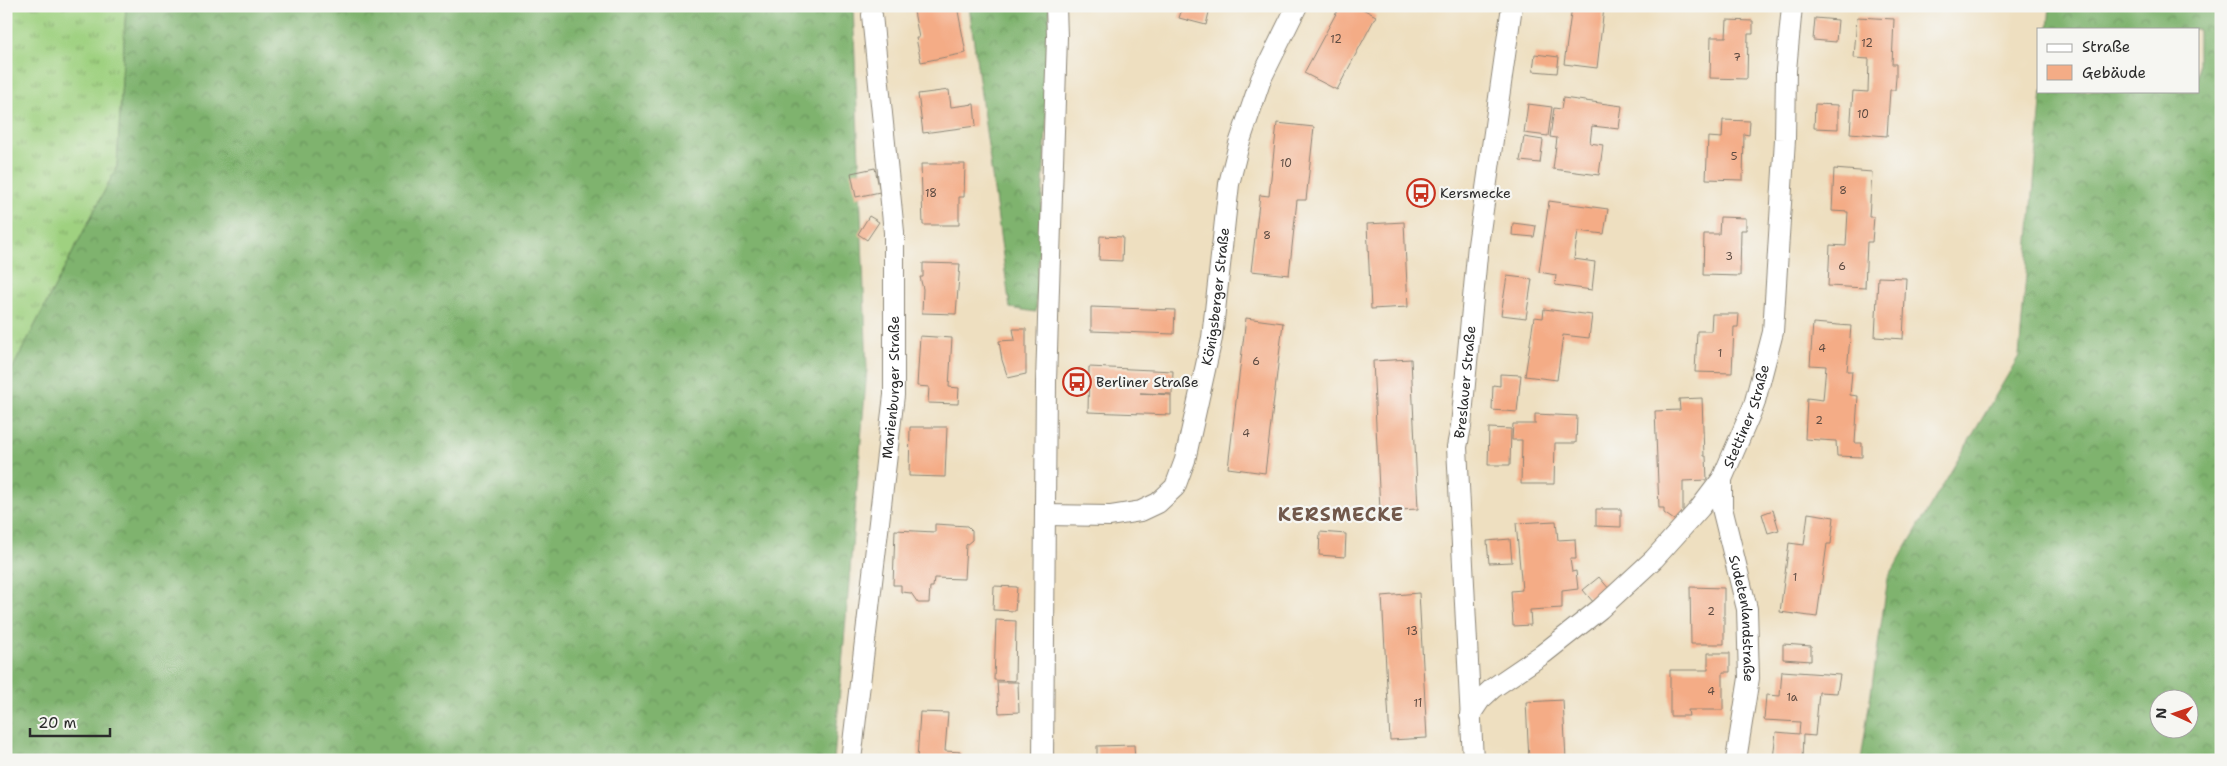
<svg xmlns="http://www.w3.org/2000/svg" width="2227" height="766" viewBox="0 0 2227 766" font-family="'Shantell Sans',sans-serif">
<defs>
<pattern id="grass-tufts" width="24" height="20" patternUnits="userSpaceOnUse" patternTransform="scale(1.25)"><rect width="24" height="20" fill="#9fd180"/><path d="M3 7l-1-3M5 7V3M7 7l1-3M15 17l-1-3M17 17v-4M19 17l1-3" fill="none" stroke="#82aa69"/></pattern>
<pattern id="forest-crowns" width="20" height="18" patternUnits="userSpaceOnUse" patternTransform="scale(1.25)"><rect width="20" height="18" fill="#7fb36e"/><path d="M2 6a3 3 0 1 1 6 0M12 15a3 3 0 1 1 6 0" fill="none" stroke="#68925b"/></pattern>
</defs>
<rect width="100%" height="100%" fill="#f6f6f2"/>
<filter id="ink" filterUnits="userSpaceOnUse"><feTurbulence type="fractalNoise" baseFrequency=".02" numOctaves="2"/><feDisplacementMap in="SourceGraphic" scale="10" xChannelSelector="R" yChannelSelector="G"/><feConvolveMatrix kernelMatrix="1 2 1 2 8 2 1 2 1" color-interpolation-filters="sRGB"/></filter>
<filter id="wash" filterUnits="userSpaceOnUse"><feTurbulence type="fractalNoise" baseFrequency=".0096" numOctaves="4" result="noise"/><feDisplacementMap in="SourceGraphic" scale="20" xChannelSelector="R" yChannelSelector="G"/><feGaussianBlur stdDeviation="1.12" result="paint"/><feColorMatrix in="noise" values="0 0 0 0 0 0 0 0 0 0 0 0 0 0 0 0 0 1.4 0 .05"/><feComposite in="paint" operator="in"/></filter>
<g filter="url(#wash)">
<rect width="100%" height="100%" fill="#eedfc0"/>
<!-- grass -->
<polygon fill="url(#grass-tufts)" stroke="#657e56" points="6,6 126,6 117,167 6,381"/>
<!-- forest -->
<g fill="url(#forest-crowns)" stroke="#556f4c" fill-rule="evenodd">
<polygon points="126,6 853,6 867,369 834,760 6,760 6,381 117,167"/>
<polygon points="969,6 1049,6 1051,39 1036,312 1010,308"/>
<path d="M2050 6H2221V760H1861L1888 578 2019 356 2042 91H2198V29H2048ZM2160 698H2190V728H2160Z"/>
</g>
<g id="blocks">
<!-- building -->
<g fill="#f4ac86">
<polygon points="913,6 957,6 966,53 921,62 916,38 919,38"/>
<polygon points="1208,6 1210,8 1206,25 1179,18 1182,9 1174,7"/>
<polygon points="1340,6 1357,6 1376,16 1337,90 1304,73"/>
<polygon points="1572,6 1604,8 1597,68 1564,64"/>
<polygon points="1857,17 1894,19 1892,64 1896,64 1896,77 1895,90 1890,90 1887,136 1850,133 1853,91 1868,92 1869,59 1854,58"/>
<polygon points="1815,18 1838,20 1836,42 1813,40"/>
<polygon points="1727,20 1753,21 1753,34 1748,34 1747,79 1710,78 1711,37 1726,37"/>
<polygon points="1535,54 1559,57 1557,73 1533,71"/>
<polygon points="949,90 951,107 974,104 976,126 923,133 918,94"/>
<polygon points="1563,98 1622,106 1619,129 1592,126 1590,143 1603,145 1599,175 1553,169 1557,138 1550,137 1554,108 1561,109"/>
<polygon points="1528,104 1552,107 1548,136 1524,133"/>
<polygon points="1815,104 1838,105 1838,129 1814,128"/>
<polygon points="1723,120 1750,121 1749,135 1744,134 1743,180 1706,179 1708,137 1722,138"/>
<polygon points="1277,123 1314,127 1306,200 1297,200 1289,275 1251,271 1260,195 1269,196"/>
<polygon points="1524,137 1543,140 1540,163 1520,161"/>
<polygon points="921,164 965,164 964,197 959,197 959,225 923,225"/>
<polygon points="875,168 880,192 856,197 851,173"/>
<polygon points="1834,169 1872,172 1869,217 1874,217 1872,242 1867,242 1865,288 1828,286 1830,245 1846,246 1848,212 1832,211"/>
<polygon points="1549,201 1608,209 1604,234 1578,231 1574,259 1595,262 1592,290 1555,285 1556,275 1539,272"/>
<polygon points="869,216 879,222 867,240 858,234"/>
<polygon points="1720,217 1746,218 1746,230 1741,230 1740,276 1703,275 1704,234 1719,234"/>
<polygon points="1404,222 1408,307 1371,309 1367,224"/>
<polygon points="1513,223 1536,226 1534,237 1512,235"/>
<polygon points="1100,236 1123,237 1122,261 1099,260"/>
<polygon points="923,263 960,264 956,314 922,313 923,289 920,277 923,277"/>
<polygon points="1507,276 1532,279 1526,318 1501,315"/>
<polygon points="1878,277 1906,278 1903,339 1875,337"/>
<polygon points="1091,307 1175,310 1174,334 1091,331"/>
<polygon points="1544,309 1592,315 1589,338 1563,335 1557,380 1525,376 1534,317 1543,318"/>
<polygon points="1712,314 1739,314 1738,327 1734,327 1732,373 1695,372 1697,331 1711,331"/>
<polygon points="1246,318 1283,323 1265,473 1228,468"/>
<polygon points="1813,323 1851,326 1847,371 1852,371 1850,395 1858,396 1855,443 1862,443 1862,457 1837,456 1836,441 1805,439 1807,398 1823,400 1826,366 1810,365"/>
<polygon points="1013,329 1026,329 1026,374 1008,378 1002,360 999,341 1015,340"/>
<polygon points="920,336 952,338 949,387 959,388 958,404 928,403 929,387 917,386"/>
<polygon points="1411,359 1418,509 1380,511 1373,361"/>
<polygon points="1089,367 1173,371 1172,394 1140,393 1171,395 1171,415 1088,412"/>
<polygon points="1500,374 1521,375 1517,412 1492,410 1493,385 1500,386"/>
<polygon points="1702,398 1704,456 1706,456 1707,480 1683,481 1683,514 1677,522 1664,513 1664,508 1659,508 1655,411 1680,410 1679,399"/>
<polygon points="1535,414 1577,416 1576,443 1555,443 1554,484 1521,484 1522,440 1512,440 1513,424 1535,424"/>
<polygon points="910,427 947,427 945,477 909,476"/>
<polygon points="1489,428 1511,429 1510,465 1488,465"/>
<polygon points="1596,509 1621,509 1621,527 1596,526"/>
<polygon points="1773,510 1779,530 1768,533 1762,514"/>
<polygon points="1808,513 1834,517 1831,544 1827,544 1817,617 1780,612 1789,543 1804,545"/>
<polygon points="1556,521 1558,540 1575,539 1576,559 1570,559 1572,572 1576,571 1578,589 1562,591 1562,608 1530,610 1531,625 1513,626 1511,591 1522,590 1516,523"/>
<polygon points="935,524 967,526 972,531 972,540 966,545 964,579 934,578 933,587 930,587 929,603 918,603 911,593 901,592 901,585 893,585 895,530 935,532"/>
<polygon points="1320,532 1346,534 1345,557 1319,555"/>
<polygon points="1510,539 1512,562 1489,563 1487,541"/>
<polygon points="1599,577 1610,590 1594,603 1583,590"/>
<polygon points="994,586 1017,587 1015,611 993,610"/>
<polygon points="1690,587 1724,588 1724,644 1691,644"/>
<polygon points="1419,593 1427,738 1390,740 1382,596"/>
<polygon points="996,620 1016,621 1015,681 994,680"/>
<polygon points="1783,644 1811,646 1811,661 1783,659"/>
<polygon points="1708,653 1730,653 1730,672 1723,672 1723,710 1688,710 1689,716 1670,716 1670,670 1708,670"/>
<polygon points="1782,671 1840,675 1837,693 1819,692 1815,736 1803,735 1802,760 1773,759 1776,732 1799,734 1800,722 1764,720 1766,695 1780,696"/>
<polygon points="997,682 1018,682 1019,712 999,713"/>
<polygon points="1563,700 1566,760 1529,760 1526,702"/>
<polygon points="920,712 948,713 945,751 961,752 960,760 917,760"/>
<polygon points="1134,745 1135,760 1097,760 1097,746"/>
<polygon points="1669,757 1704,758 1704,760 1669,760"/>
</g>
</g>
</g>
<g filter="url(#ink)">
<use href="#blocks" fill-opacity="0" stroke="#8c8576" stroke-width="1"/>
<g fill="none" stroke-linecap="round" stroke-linejoin="round">
<defs>
<g id="street">
<path id="s1" d="M1722 479V508L1747 609 1749 678 1736 760"/>
<path id="s2" d="M1045 515 1110 516 1141 511 1158 503 1175 487 1185 460 1212 338 1229 184 1239 144 1261 79 1297 6"/>
<path id="s3" d="M1470 715 1480 700 1493 688 1543 654 1600 609 1654 559 1700 508 1722 479 1754 405 1773 332 1785 139 1786 70 1792 6"/>
<path id="s4" d="M851 760 894 395V232L872 15"/>
<polyline points="1043,760 1046,382 1057,37 1056,6"/>
<path id="s5" d="M1473 760 1457 447 1461 426 1478 245 1512 6"/>
</g>
</defs>
<!-- street casing -->
<use href="#street" stroke="#8c8576" stroke-width="22"/>
<!-- street -->
<use href="#street" stroke="#fff" stroke-width="20"/>
</g>
</g>
<!-- icons -->
<defs>
<symbol id="bus-ring" viewBox="-11 -11 22 22"><circle r="9.5" fill="#f6f6f2" stroke="#c8321e" stroke-width="1.5"/><path d="M-5-6H5V4H4V6H2V4H-2V6H-4V4H-5ZM-3.5-4V0h7V-4ZM-3.5 1.2v1.5H-2V1.2ZM2 1.2v1.5H3.5V1.2Z" fill="#c8321e"/></symbol>
</defs>
<g fill-rule="evenodd">
<use href="#bus-ring" x="1405" y="177" width="32" height="32"/>
<use href="#bus-ring" x="1061" y="366" width="32" height="32"/>
</g>
<g text-anchor="middle" dominant-baseline="central" stroke-width="4.5" stroke-linejoin="round" paint-order="stroke">
<!-- number labels -->
<g font-size="11" fill="#5d4b42">
<text x="1336" y="39">12</text>
<text x="1867" y="43">12</text>
<text x="1737" y="57">7</text>
<text x="1863" y="114">10</text>
<text x="1734" y="156">5</text>
<text x="1286" y="163">10</text>
<text x="1843" y="190">8</text>
<text x="931" y="193">18</text>
<text x="1267" y="235">8</text>
<text x="1729" y="256">3</text>
<text x="1842" y="266">6</text>
<text x="1822" y="348">4</text>
<text x="1720" y="353">1</text>
<text x="1256" y="361">6</text>
<text x="1819" y="420">2</text>
<text x="1246" y="433">4</text>
<text x="1795" y="577">1</text>
<text x="1711" y="611">2</text>
<text x="1412" y="631">13</text>
<text x="1711" y="691">4</text>
<text x="1792" y="697">1a</text>
<text x="1418" y="703">11</text>
</g>
<!-- poi labels -->
<g font-size="14" fill="#2b2b2b" stroke="#f6f6f2" text-anchor="start">
<text x="1440" y="193">Kersmecke</text>
<text x="1096" y="382">Berliner Straße</text>
</g>
<!-- street labels -->
<g font-size="14" fill="#2b2b2b" stroke="#f6f6f2">
<text stroke="none"><textPath href="#s2" startOffset="334">Königsberger Straße</textPath></text>
<text stroke="none"><textPath href="#s5" startOffset="379">Breslauer Straße</textPath></text>
<text stroke="none"><textPath href="#s4" startOffset="375">Marienburger Straße</textPath></text>
<text stroke="none"><textPath href="#s3" startOffset="415">Stettiner Straße</textPath></text>
<text stroke="none"><textPath href="#s1" startOffset="142">Sudetenlandstraße</textPath></text>
</g>
<!-- district labels -->
<g font-size="19" font-weight="bold" letter-spacing="1" fill="#71584b" stroke="#f6f6f2">
<text x="1341" y="514">KERSMECKE</text>
</g>
</g>
<!-- margin -->
<rect width="2227" height="766" fill="none" stroke="#f6f6f2" stroke-width="25"/>
<!-- legend -->
<rect x="2037" y="28" width="162" height="65" fill="#f6f6f2" stroke="#a5a5a2"/>
<rect x="2047" y="44" width="25" height="8" fill="#ffffff" stroke="#a5a5a2"/>
<text x="2082" y="52" font-size="15" fill="#2b2b2b">Straße</text>
<rect x="2047" y="65" width="25" height="15" fill="#f4ac86" stroke="#a5a5a2"/>
<text x="2082" y="78" font-size="15" fill="#2b2b2b">Gebäude</text>
<!-- north arrow -->
<g transform="translate(2174 714) rotate(273)"><circle r="24" fill="#f6f6f2" stroke="#a5a5a2"/>
<path d="M0-4L9 19L0 12L-9 19Z" fill="#c8321e"/>
<text y="-8" font-size="14" font-weight="bold" text-anchor="middle" fill="#2b2b2b">N</text>
</g>
<!-- scale -->
<path d="M30 728v8h80v-8" fill="none" stroke="#2b2b2b" stroke-width="2.5"/>
<text x="38" y="728" font-size="15" fill="#2b2b2b" stroke="#f6f6f2" stroke-width="4" paint-order="stroke">20 m</text>
</svg>
